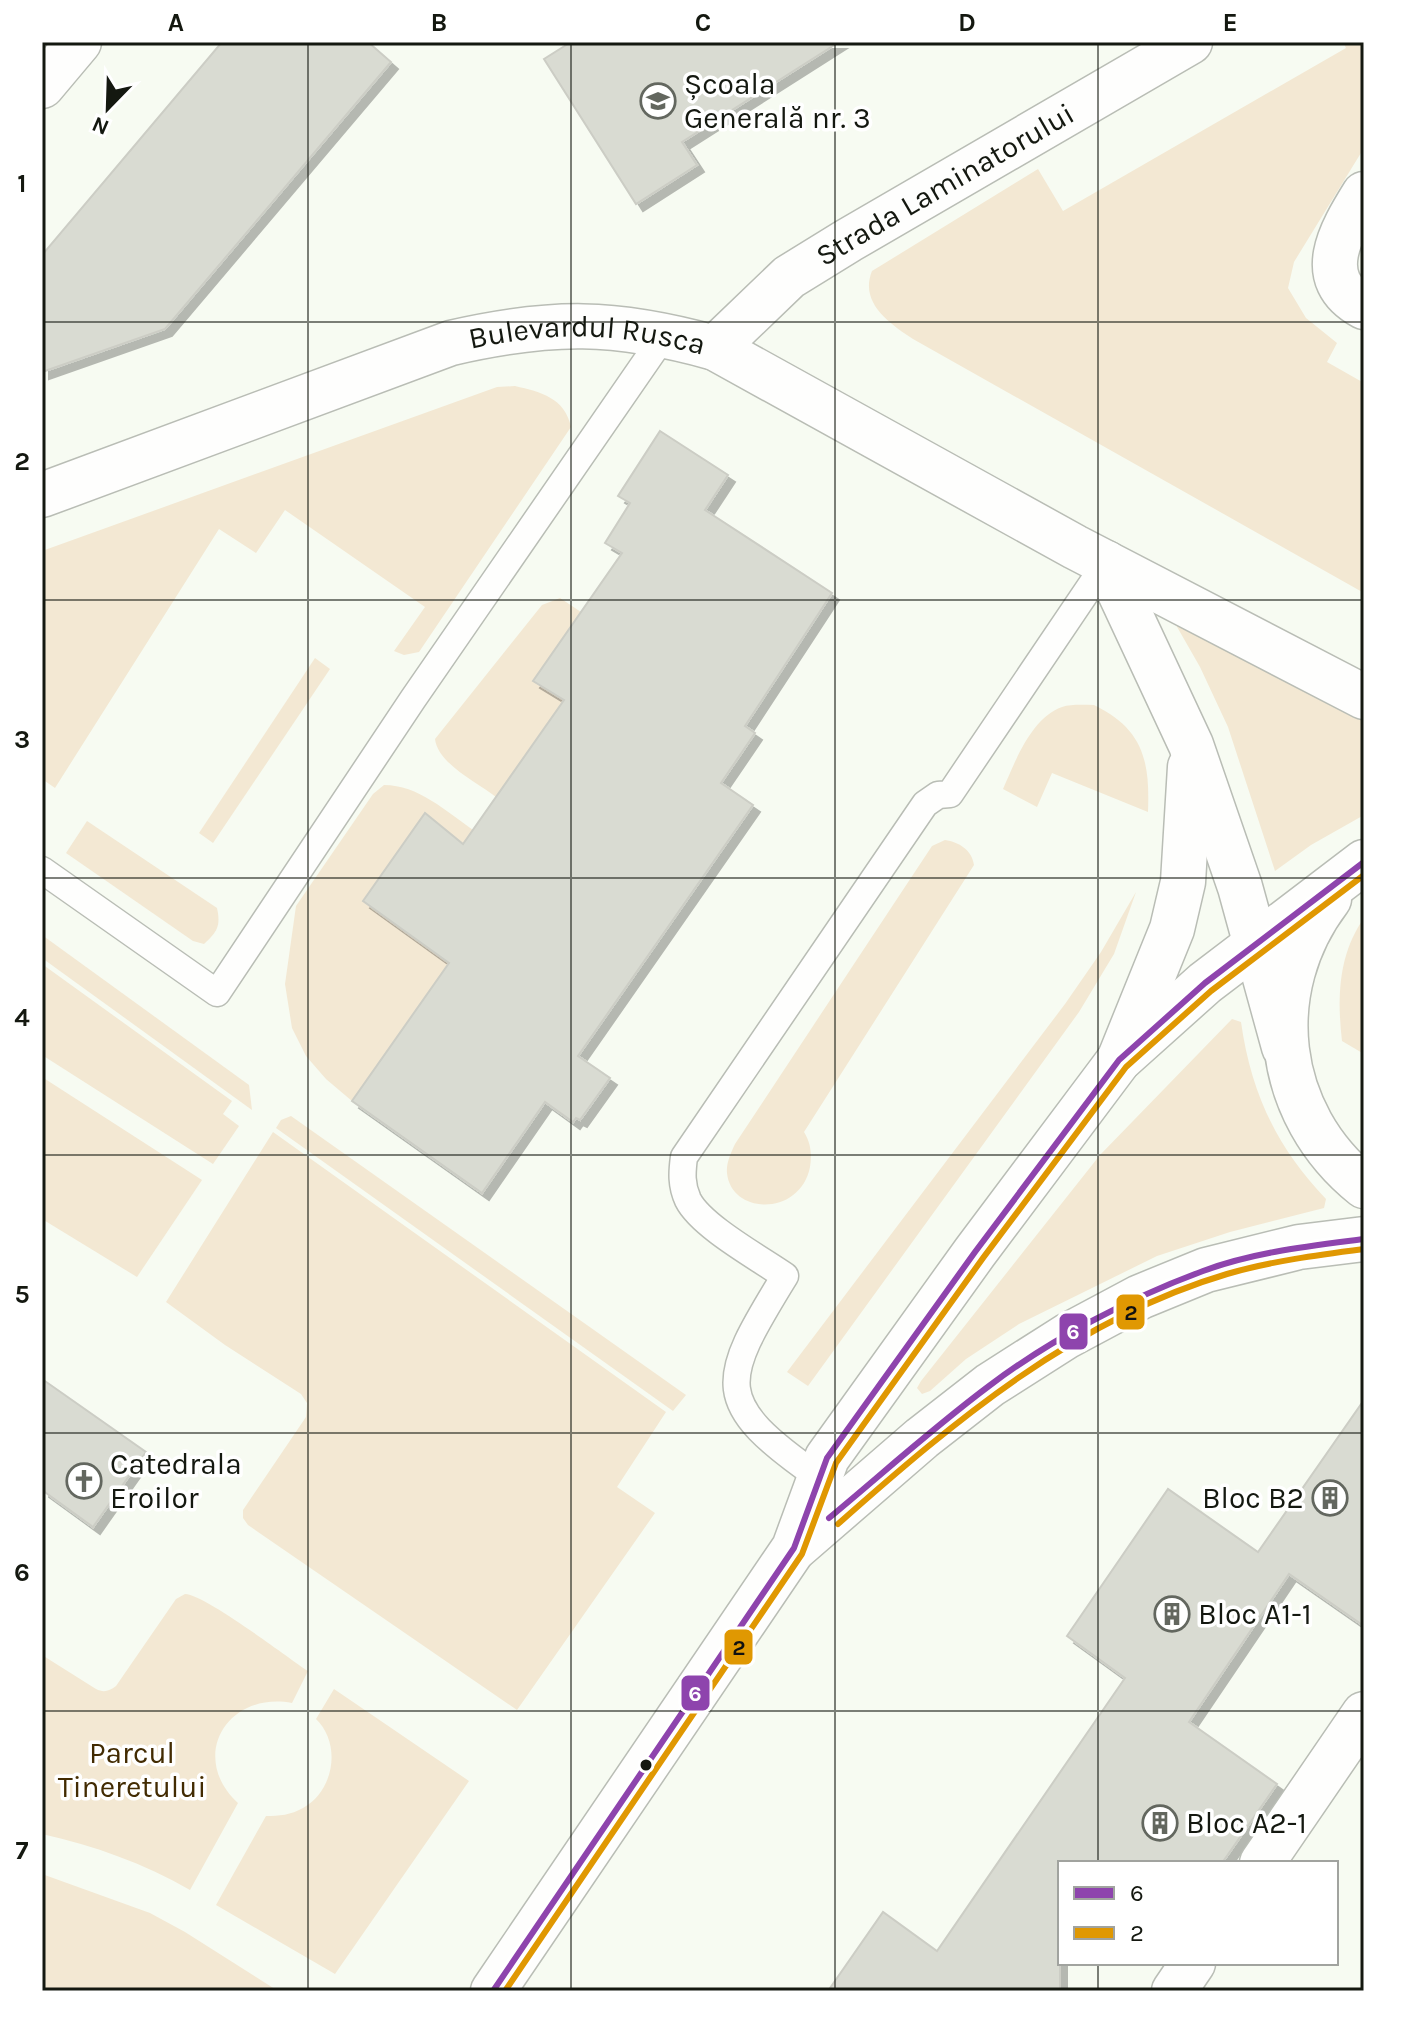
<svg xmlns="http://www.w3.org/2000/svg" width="1406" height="2033" viewBox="0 0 1406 2033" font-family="Karla,sans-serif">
<defs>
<filter id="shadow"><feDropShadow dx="7" dy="7" stdDeviation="0" flood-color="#0004"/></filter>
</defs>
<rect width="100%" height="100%" fill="#f7fbf2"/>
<!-- green -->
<g fill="#f3e8d3">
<path d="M1343 42H1364V148L1294 262 1288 288 1306 318 1337 343 1327 362 1364 383V593L913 339C890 324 859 303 872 271L1038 169 1063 211 1346 48Z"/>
<path d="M515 386C541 392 565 398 571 427L419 652 404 655 394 651 425 607 285 510 256 553 219 529 55 788 42 779V551L497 387Z"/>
<path d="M560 598 581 612 534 681 564 700 496 797C477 782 438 764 435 739L542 605Z"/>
<polygon points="1168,611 1364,718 1364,815 1311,845 1275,871 1228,727 1200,667"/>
<polygon points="315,658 330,669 213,843 199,833"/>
<path d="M1094 705C1143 729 1150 760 1148 812L1052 773 1037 807 1003 789C1015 762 1031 718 1062 707 1071 704 1083 705 1094 705Z"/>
<path d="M384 785C418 785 446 811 473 830L464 844 425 814 363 900 449 963 352 1101 326 1079 306 1056 292 1028 285 984 296 906 373 794Z"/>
<path d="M87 821 217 908C221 926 217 932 204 944L193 941 66 853Z"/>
<path d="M945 840C959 842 972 850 974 865L804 1132C811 1143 812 1155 810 1167 800 1217 731 1215 727 1173 726 1163 731 1153 735 1144L932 846Z"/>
<polygon points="1136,892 1114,954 1079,1012 808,1386 787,1372 1065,1004 1101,952"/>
<path d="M1364 918V1054L1342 1041C1337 998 1338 955 1364 918Z"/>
<polygon points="42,935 249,1085 252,1110 42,958"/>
<polygon points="42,964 232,1101 223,1114 239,1126 213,1164 42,1055"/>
<path d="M1232 1019 1241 1022C1251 1093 1277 1148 1326 1199L1324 1208 1230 1232 1157 1256 1019 1324 966 1359 930 1391 922 1394 917 1388 921 1381 1100 1155Z"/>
<polygon points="42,1077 202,1180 137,1277 42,1219"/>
<polygon points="291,1116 686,1395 673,1411 276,1128 281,1120"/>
<polygon points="273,1132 666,1412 617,1487 655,1513 517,1710 248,1525 243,1518 243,1510 306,1417 307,1403 301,1394 225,1345 166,1302"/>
<path d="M185 1594C206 1595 285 1656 308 1671L292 1703C227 1691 188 1757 238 1803L190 1890C143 1863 95 1846 42 1834V1655L96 1689C104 1693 109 1691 116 1686L176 1599Z"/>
<path d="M334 1689 469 1781 335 1974 216 1905 266 1816C279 1816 291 1815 303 1808 334 1791 342 1744 316 1719Z"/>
<polygon points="42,1874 150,1913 185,1932 278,1991 42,1991"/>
</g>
<!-- building -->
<g fill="#d9dbd2" stroke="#cccdc5" stroke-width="2" filter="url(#shadow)">
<polygon points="222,42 368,42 391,62 165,329 42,372 42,255"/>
<polygon points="571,42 839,42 682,142 697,165 636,204 544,59"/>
<polygon points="660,431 728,475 705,510 832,593 745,726 755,733 721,783 753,805 578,1056 610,1078 580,1120 576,1118 573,1122 545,1102 482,1193 352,1101 449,963 363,901 425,813 463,844 564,700 533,681 622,553 605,543 630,503 618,496"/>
<polygon points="42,1379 146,1452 93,1527 42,1490"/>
<polygon points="1364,1400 1364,1626 1289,1574 1189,1722 1277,1784 1222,1863 1060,1863 1060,1991 828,1991 883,1912 937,1951 1125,1678 1067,1636 1168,1489 1258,1552"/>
</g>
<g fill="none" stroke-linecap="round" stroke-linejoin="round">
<defs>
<g id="service">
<polyline points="42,870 217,993 413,699 665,334"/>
<path d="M820 1478C711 1402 719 1383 785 1276 759 1258 701 1226 688 1200 681 1185 682 1172 684 1157L925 804 938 795 950 794 1106 563"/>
</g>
<g id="minor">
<polyline points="42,86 79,42"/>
<path d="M1364 194C1341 231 1312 279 1364 307"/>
<path id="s1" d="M715 348 789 277 849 240 1190 42"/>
<path id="s2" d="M42 495 451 343C552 320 614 320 715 348L1075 547 1364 697"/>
<polyline points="1106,563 1191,745 1240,887 1284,1047"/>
<polyline points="1119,1060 1172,929 1183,882 1190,767"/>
<polyline points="1262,1863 1364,1714"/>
<polyline points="1174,1991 1193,1963"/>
</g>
<g id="secondary">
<path d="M1329 899C1260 990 1274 1114 1364 1186"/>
<polyline points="796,1547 922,1438 990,1385 1067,1336 1140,1297 1206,1270 1299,1247 1364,1239"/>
<polyline points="493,1991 794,1548 827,1458 975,1252 1119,1060 1205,983 1364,862"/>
</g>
</defs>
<!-- service casing -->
<use href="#service" stroke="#b9bdb5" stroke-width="29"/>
<!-- minor casing -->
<use href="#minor" stroke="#b9bdb5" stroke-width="47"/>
<!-- secondary casing -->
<use href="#secondary" stroke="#b9bdb5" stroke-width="47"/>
<!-- service -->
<use href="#service" stroke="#fefefd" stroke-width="26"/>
<!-- minor -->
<use href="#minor" stroke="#fefefd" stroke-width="44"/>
<!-- secondary -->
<use href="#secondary" stroke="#fefefd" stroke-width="44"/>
<defs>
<g id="bus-1">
<path d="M829 1518C882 1474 934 1427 989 1386 1051 1339 1130 1298 1203 1271 1254 1252 1310 1246 1364 1239"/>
<polyline points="493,1991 794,1548 827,1458 975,1252 1119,1060 1205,983 1364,862"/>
</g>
<g id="bus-2">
<path d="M838 1524C953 1422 1075 1319 1227 1274 1272 1261 1318 1255 1364 1249"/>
<polyline points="505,1991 802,1554 836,1463 983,1258 1126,1067 1211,991 1364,875"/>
</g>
</defs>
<!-- bus-1 casing -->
<use href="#bus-1" stroke="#fff" stroke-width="12"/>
<!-- bus-2 casing -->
<use href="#bus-2" stroke="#fff" stroke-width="12"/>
<!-- bus-1 -->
<use href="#bus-1" stroke="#8e44ad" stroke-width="6"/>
<!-- bus-2 -->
<use href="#bus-2" stroke="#e09802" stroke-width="6"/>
</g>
<!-- grid -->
<path fill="none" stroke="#141810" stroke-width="2" stroke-opacity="0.55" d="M308 42V1991M571 42V1991M835 42V1991M1098 42V1863M42 322H1364M42 600H1364M42 878H1364M42 1155H1364M42 1433H1364M42 1711H1364M1098 1963V1991"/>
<!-- icons -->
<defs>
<symbol id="school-ring" viewBox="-11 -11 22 22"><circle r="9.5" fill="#fff" stroke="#63675f" stroke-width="1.5"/><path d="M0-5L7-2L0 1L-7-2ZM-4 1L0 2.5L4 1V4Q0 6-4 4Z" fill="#63675f"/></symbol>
<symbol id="church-ring" viewBox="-11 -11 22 22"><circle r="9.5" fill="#fff" stroke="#63675f" stroke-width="1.5"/><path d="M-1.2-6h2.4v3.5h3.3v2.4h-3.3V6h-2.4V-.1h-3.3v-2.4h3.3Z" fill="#63675f"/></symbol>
<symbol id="building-ring" viewBox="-11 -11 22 22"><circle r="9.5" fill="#fff" stroke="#63675f" stroke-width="1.5"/><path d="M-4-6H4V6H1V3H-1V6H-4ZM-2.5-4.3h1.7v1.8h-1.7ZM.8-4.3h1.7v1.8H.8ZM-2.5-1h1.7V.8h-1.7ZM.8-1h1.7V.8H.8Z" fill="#63675f"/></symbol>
</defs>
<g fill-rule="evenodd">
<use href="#school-ring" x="638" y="81" width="40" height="40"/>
<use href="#church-ring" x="64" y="1461" width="40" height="40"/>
<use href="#building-ring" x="1310" y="1478" width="40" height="40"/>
<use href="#building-ring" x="1152" y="1594" width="40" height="40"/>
<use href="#building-ring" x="1140" y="1803" width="40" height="40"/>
</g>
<!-- markers -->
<circle fill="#141810" stroke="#fff" stroke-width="3" cx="646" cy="1765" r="7"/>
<g text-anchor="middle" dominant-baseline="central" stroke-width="7" stroke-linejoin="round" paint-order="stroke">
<!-- poi labels -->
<g font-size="30" fill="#141810" stroke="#fff" text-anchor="start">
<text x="684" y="84">Școala<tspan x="684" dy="34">Generală nr. 3</tspan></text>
<text x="110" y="1464">Catedrala<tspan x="110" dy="34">Eroilor</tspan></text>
<text x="1304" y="1498" text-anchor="end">Bloc B2</text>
<text x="1198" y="1614">Bloc A1-1</text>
<text x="1186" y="1823">Bloc A2-1</text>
</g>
<!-- street labels -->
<g font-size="30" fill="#141810" stroke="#fff">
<text stroke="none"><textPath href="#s1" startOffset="284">Strada Laminatorului</textPath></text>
<text stroke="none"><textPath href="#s2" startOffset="574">Bulevardul Rusca</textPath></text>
</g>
<!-- park labels -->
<g font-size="30" fill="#422b02" stroke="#fff">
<text x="132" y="1753">Parcul<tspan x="132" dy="34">Tineretului</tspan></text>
</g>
</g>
<g stroke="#fff" stroke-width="3">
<rect x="1115" y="1293" width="31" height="38" rx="8" fill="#e09802"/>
<rect x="1058" y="1312" width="31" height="39" rx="8" fill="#8e44ad"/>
<rect x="723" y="1628" width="31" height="38" rx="8" fill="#e09802"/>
<rect x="680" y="1674" width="31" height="38" rx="8" fill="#8e44ad"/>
</g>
<g font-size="22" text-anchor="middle" font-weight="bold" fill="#fff">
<text x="1073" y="1339">6</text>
<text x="695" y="1701">6</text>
</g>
<g font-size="22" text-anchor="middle" font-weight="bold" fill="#111">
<text x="1131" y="1320">2</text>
<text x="739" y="1655">2</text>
</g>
<!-- border -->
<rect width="1406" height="2033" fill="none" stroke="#ffffff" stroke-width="88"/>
<!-- legend -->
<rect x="1058" y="1861" width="280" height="104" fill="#ffffff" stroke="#a1a39f" stroke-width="2"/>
<rect x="1074" y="1887" width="40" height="12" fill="#8e44ad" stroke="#a1a39f" stroke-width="2"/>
<text x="1130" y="1901" font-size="24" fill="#141810">6</text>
<rect x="1074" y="1927" width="40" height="12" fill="#e09802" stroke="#a1a39f" stroke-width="2"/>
<text x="1130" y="1941" font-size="24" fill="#141810">2</text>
<!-- north arrow -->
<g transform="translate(108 108) rotate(203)" stroke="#ffffff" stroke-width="6" paint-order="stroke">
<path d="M0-6L14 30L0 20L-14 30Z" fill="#141810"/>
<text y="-12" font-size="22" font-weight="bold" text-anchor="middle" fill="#141810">N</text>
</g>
<rect x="44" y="44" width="1318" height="1945" fill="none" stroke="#141810" stroke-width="3"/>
<g font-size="26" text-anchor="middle" font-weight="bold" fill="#141810">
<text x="176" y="31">A</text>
<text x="439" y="31">B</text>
<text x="703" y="31">C</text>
<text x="967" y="31">D</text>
<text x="1230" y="31">E</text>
<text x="22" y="192">1</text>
<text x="22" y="470">2</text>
<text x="22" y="748">3</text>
<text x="22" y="1026">4</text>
<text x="22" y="1303">5</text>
<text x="22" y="1581">6</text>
<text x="22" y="1859">7</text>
</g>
</svg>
